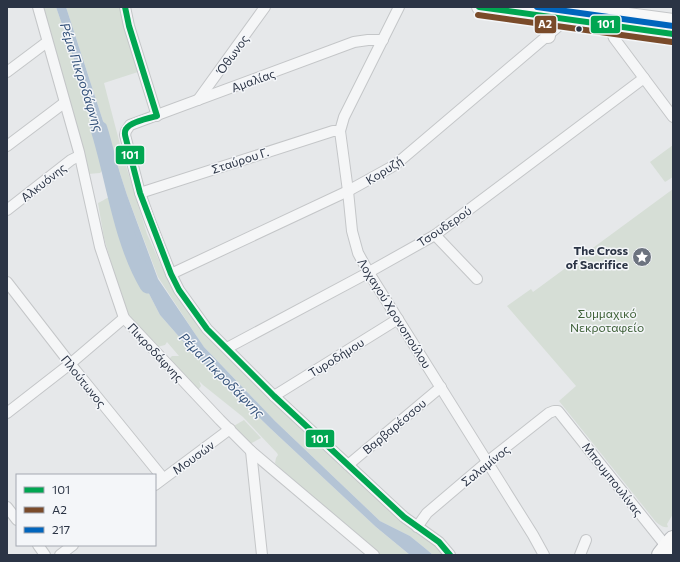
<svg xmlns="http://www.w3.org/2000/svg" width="680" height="562" viewBox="0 0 680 562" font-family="Commissioner,sans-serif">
<rect width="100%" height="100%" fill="#e6e8ea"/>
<!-- green -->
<g fill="#d6ded6">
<path d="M40 7H56L115 178 118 202 144 284 160 315 196 356 271 429 376 527 410 555H379L291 481 275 463 276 458 278 455 277 453 243 417 203 385 199 381 201 386 198 390 167 361 172 356H179L167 342 165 345 157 347 126 316 108 263 111 262 104 238 98 203C103 201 106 198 112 196L115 198 117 197 110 168 104 169 100 173 88 174Z"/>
<polygon points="66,7 120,7 138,72 104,83 123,156 147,234 170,285 201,327 242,371 293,420 356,476 435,542 447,555 433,555 426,549 410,536 380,521 275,421 203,346 158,277 127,195"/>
<polygon points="673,145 673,177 665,182 650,162"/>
<path d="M673 189V514L667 524 668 527C663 528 660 525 656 522L559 401 576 386 507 306 531 289 533 292Z"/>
<polygon points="244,420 261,438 248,445 232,427"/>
</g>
<!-- water -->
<polygon fill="#b4c4d5" points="56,7 66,7 127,195 158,279 204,347 275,421 380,521 410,536 426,549 433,555 410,555 376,527 271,429 196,356 160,315 144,284 118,202 115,178"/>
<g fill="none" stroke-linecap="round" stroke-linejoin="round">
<!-- river -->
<path stroke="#b4c4d5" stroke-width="17" d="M99 129C115 180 121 239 148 285"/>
<defs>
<g id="street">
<polyline points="38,7 79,152 100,247 124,318 220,420 251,451 374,555"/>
<polyline points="125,7 129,26 157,116"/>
<polyline points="399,7 344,117 340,131 348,191 352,231 358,253 369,273 533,535 544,555"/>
<polyline points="609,25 614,38 673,117"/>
<polyline points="383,40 368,40 354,42 130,125 126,131 125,135 140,193 150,221 171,274 179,290 207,329 274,396 404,517 439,542 450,555"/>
<polyline points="7,72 47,42"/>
<polyline points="198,100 265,7"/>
<polyline points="7,146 64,103"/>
<polyline points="140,193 333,131 340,131"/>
<polyline points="7,210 71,160 79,156"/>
<polyline points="435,235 477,279"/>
<polyline points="171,274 348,191 395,165 567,19"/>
<polyline points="7,282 76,371 163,478"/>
<polyline points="227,348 362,276 435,235 644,78"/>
<polyline points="274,396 398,319"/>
<polyline points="7,413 70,364 124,318"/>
<polyline points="251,451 262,555"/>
<polyline points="348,465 441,387"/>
<polyline points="155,485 230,429"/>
<polyline points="7,507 17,520"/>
<polyline points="417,527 427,513 487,462 549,413 554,411 558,411 662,541 666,548"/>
<polyline points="38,545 45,555"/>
<polyline points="60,555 73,545"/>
<polyline points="580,555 586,540"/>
</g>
<g id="secondary">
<polyline points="479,7 673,34"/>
<polyline points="568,7 673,21"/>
<polyline points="543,16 548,24 548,36"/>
</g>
<polyline id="highway" points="661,555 673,540"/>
</defs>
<!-- street casing -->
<use href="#street" stroke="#c4c6c8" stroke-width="12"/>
<!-- secondary casing -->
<use href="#secondary" stroke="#c4c6c8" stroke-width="16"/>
<!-- highway casing -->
<use href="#highway" stroke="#b8bbbf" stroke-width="20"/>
<!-- street -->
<use href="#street" stroke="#f5f6f7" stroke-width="10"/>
<!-- secondary -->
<use href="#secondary" stroke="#f8f8f8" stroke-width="14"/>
<!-- highway -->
<use href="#highway" stroke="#f8f8f8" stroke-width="18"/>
<defs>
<g id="bus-1">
<path d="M125 7 129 26 157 116C149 118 130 122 126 129 124 132 125 136 126 139L140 193 171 274 179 290 207 329 274 396 404 517 439 542 450 555"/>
<polyline points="479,7 673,34"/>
</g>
<polyline id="bus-2" points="478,15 672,42"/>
<polyline id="bus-3" points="537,7 673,26"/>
</defs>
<!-- bus-1 casing -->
<use href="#bus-1" stroke="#f4f6f9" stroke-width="9"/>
<!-- bus-2 casing -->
<use href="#bus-2" stroke="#f4f6f9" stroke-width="9"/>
<!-- bus-3 casing -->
<use href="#bus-3" stroke="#f4f6f9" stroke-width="9"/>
<!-- bus-1 -->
<use href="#bus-1" stroke="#00a651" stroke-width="6"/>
<!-- bus-2 -->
<use href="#bus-2" stroke="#7a4b2a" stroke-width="6"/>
<!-- bus-3 -->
<use href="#bus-3" stroke="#0065bd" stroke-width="6"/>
</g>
<!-- icons -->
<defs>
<symbol id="sight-disc" viewBox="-11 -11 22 22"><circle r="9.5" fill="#6c737f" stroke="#f4f6f9"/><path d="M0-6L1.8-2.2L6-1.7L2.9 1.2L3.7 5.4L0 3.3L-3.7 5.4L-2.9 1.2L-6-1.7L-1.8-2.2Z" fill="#fff"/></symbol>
</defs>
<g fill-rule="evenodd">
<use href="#sight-disc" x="631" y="246" width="22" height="22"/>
</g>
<!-- markers -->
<circle fill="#2b3445" stroke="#f4f6f9" stroke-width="1.5" cx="579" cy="29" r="3.5"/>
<g text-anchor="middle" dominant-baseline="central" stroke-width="3" stroke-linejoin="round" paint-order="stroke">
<!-- street labels -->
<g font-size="12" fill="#2b3445" stroke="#f4f6f9">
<text transform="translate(232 54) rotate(-54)">Όθωνος</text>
<text transform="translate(253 80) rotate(-20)">Αμαλίας</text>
<text transform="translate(240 160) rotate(-18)">Σταύρου Γ.</text>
<text transform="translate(384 170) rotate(-32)">Κορυζή</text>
<text transform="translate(43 182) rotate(-38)">Αλκυόνης</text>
<text transform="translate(444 226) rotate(-34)">Τσουδερού</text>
<text transform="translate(395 313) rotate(58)">Λοχαγού Χρονοπούλου</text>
<text transform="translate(156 352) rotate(47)">Πικροδάφνης</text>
<text transform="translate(336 357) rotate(-32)">Τυροδήμου</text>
<text transform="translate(84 381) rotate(51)">Πλούτωνος</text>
<text transform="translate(394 426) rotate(-40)">Βαρβαρέσσου</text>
<text transform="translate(193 457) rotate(-36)">Μουσών</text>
<text transform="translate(485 465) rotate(-39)">Σαλαμίνος</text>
<text transform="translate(613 479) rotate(52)">Μπουμπουλίνας</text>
</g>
<!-- poi labels -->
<g font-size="12" font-weight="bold" fill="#2b3445" stroke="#f4f6f9" text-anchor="end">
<text x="628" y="250">The Cross<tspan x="628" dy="14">of Sacrifice</tspan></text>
</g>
<!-- park labels -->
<g font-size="12" fill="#3f6138" stroke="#f4f6f9">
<text x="607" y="313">Συμμαχικό<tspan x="607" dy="14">Νεκροταφείο</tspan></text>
</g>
<!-- water labels -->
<g font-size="13" font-style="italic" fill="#34527a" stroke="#f4f6f9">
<text transform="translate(82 77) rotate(72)">Ρέμα Πικροδάφνης</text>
<text transform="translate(222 375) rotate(45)">Ρέμα Πικροδάφνης</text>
</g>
</g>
<g stroke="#f4f6f9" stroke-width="1.5">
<rect x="534" y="15" width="23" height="19" rx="4" fill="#7a4b2a"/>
<rect x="590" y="15" width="31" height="19" rx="4" fill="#00a651"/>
<rect x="115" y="145" width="30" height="20" rx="4" fill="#00a651"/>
<rect x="305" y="429" width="30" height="19" rx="4" fill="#00a651"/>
</g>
<g font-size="11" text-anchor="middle" font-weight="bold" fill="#fff">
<text x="545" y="28">Α2</text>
<text x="606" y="28">101</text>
<text x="130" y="159">101</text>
<text x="320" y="443">101</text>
</g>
<!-- border -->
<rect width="680" height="562" fill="none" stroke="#2b3445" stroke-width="16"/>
<!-- legend -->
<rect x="16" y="474" width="140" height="72" fill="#f4f6f9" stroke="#a4a8b1"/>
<rect x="24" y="487" width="20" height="6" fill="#00a651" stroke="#a4a8b1"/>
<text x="52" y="494" font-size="12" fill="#2b3445">101</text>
<rect x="24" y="507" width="20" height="6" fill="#7a4b2a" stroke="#a4a8b1"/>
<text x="52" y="514" font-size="12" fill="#2b3445">Α2</text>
<rect x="24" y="527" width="20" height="6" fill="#0065bd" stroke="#a4a8b1"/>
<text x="52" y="534" font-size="12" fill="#2b3445">217</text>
</svg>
